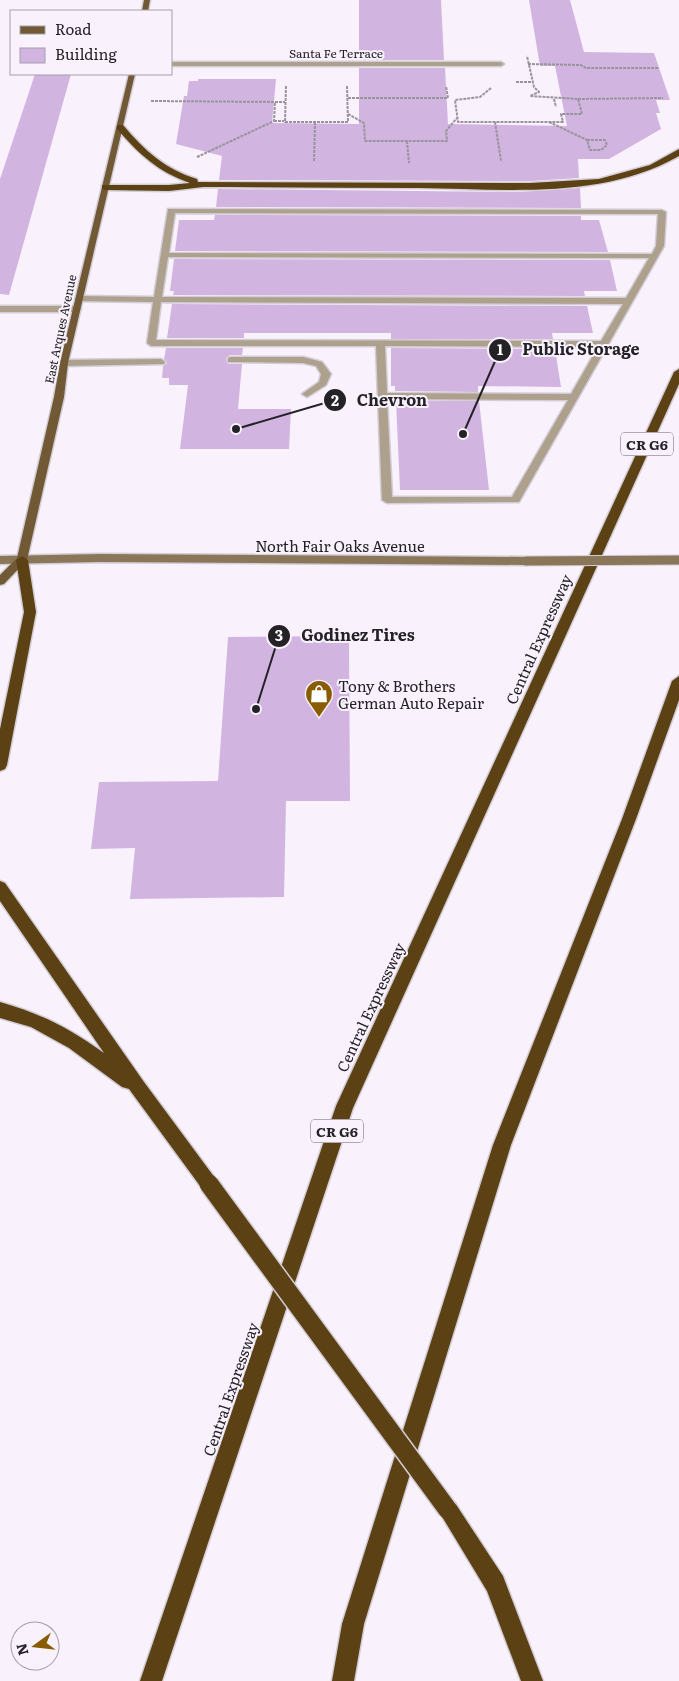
<svg xmlns="http://www.w3.org/2000/svg" width="679" height="1681" viewBox="0 0 679 1681" font-family="Literata,serif">
<rect width="100%" height="100%" fill="#f9f2fd"/>
<!-- building -->
<g fill="#d2b4e1">
<polygon points="359,0 441,0 444,60 359,60"/>
<polygon points="529,0 570,0 584,52 654,53 670,100 656,100 660,113 656,113 661,129 609,159 578,159 579,178 530,181 219,180 222,156 176,144 184,96 187,96 189,81 198,81 198,79 276,79 272,123 359,124 359,68 445,68 448,124 567,126 555,66 540,66"/>
<polygon points="35,74 71,74 9,295 0,294 0,179"/>
<polygon points="580,188 581,208 216,207 218,189 519,192"/>
<polygon points="215,215 581,216 581,220 599,220 608,252 175,251 179,220 214,220"/>
<polygon points="174,259 610,260 617,291 584,291 585,296 173,295 174,291 170,291"/>
<polygon points="172,304 587,306 593,333 552,333 553,339 391,339 391,333 244,333 244,338 167,338"/>
<polygon points="166,348 243,348 242,355 230,355 226,358 228,364 242,364 238,409 291,409 289,449 180,449 188,385 169,385 169,378 162,378 163,366 167,363 164,359"/>
<polygon points="391,348 555,349 561,387 478,386 478,392 395,391 395,386 391,386"/>
<polygon points="396,401 479,401 489,490 400,490"/>
<polygon points="349,636 350,801 286,801 284,897 130,899 135,848 91,849 99,782 218,781 228,637"/>
</g>
<g fill="none" stroke-linecap="round" stroke-linejoin="round">
<defs>
<g id="lane">
<path d="M168 209 662 210 666 212 664 246 519 502 387 503 382 500 376 346H151L147 343 153 302 76 301 75 299 79 296 154 297ZM175 213 658 214 656 246 652 254 169 253ZM168 257 649 258 626 298 162 297ZM161 302 623 304 601 341 156 340ZM385 346 598 347 571 394 387 393ZM387 399 568 400 512 497H392Z"/>
<polygon points="231,357 303,357 322,362 331,374 326,385 307,397 302,394 319,382 321,374 316,366 303,363 228,362 228,358"/>
<polygon points="161,359 165,362 164,364 64,366 60,363 64,360"/>
</g>
<g id="street">
<polygon points="171,62 501,62 504,64 501,66 171,66"/>
<polygon points="0,306 77,306 81,309 77,312 0,312"/>
</g>
<polygon id="secondary" points="100,554 526,557 531,561 526,565 100,562 0,564 0,556"/>
<g id="primary">
<polygon points="144,0 150,0 148,11 142,11"/>
<polygon points="129,74 135,74 68,363 64,397 27,560 4,584 0,585 0,575 17,558 54,397 60,363"/>
</g>
<g id="highway">
<path d="M117 125H123C145 151 165 169 197 179L198 182 530 183 599 179 650 165 679 149V156C602 200 505 189 419 188 347 188 275 187 203 187L169 191 105 190 102 189V185H169L190 183C158 172 139 154 117 129Z"/>
<polygon points="679,369 679,384 353,1108 162,1681 140,1681 336,1106 674,372"/>
<polygon points="22,556 28,560 36,612 7,765 5,769 0,771 0,729 24,612 16,560"/>
<polygon points="679,676 679,700 636,819 511,1145 364,1624 354,1681 332,1681 342,1624 493,1145 622,819 672,681"/>
<path d="M0 881 5 883 144 1082 215 1178 218 1184 215 1190 209 1193 203 1190 129 1089 122 1087 69 1048 31 1027 0 1018V1002C42 1014 69 1028 104 1053L0 901Z"/>
<polygon points="448,1500 455,1503 503,1576 543,1681 521,1681 487,1591 438,1510 441,1503"/>
</g>
</defs>
<!-- lane casing -->
<use href="#lane" stroke="#d3cdd6" stroke-width="3"/>
<!-- street casing -->
<use href="#street" stroke="#d3cdd6" stroke-width="3"/>
<!-- secondary casing -->
<use href="#secondary" stroke="#d3cdd6" stroke-width="3"/>
<!-- primary casing -->
<use href="#primary" stroke="#d3cdd6" stroke-width="3"/>
<!-- highway casing -->
<use href="#highway" stroke="#d3cdd6" stroke-width="3"/>
<!-- path -->
<g stroke="#99949c" stroke-width="2" stroke-dasharray="3 1" stroke-linecap="butt">
<polyline points="528,64 581,65 586,68 659,68"/>
<polyline points="516,82 533,82"/>
<polyline points="286,86 285,122 348,122 347,86"/>
<polyline points="491,88 480,97 455,100 458,122 563,122 561,114 582,114 578,99 530,96 539,92 534,87 527,56"/>
<polyline points="348,98 448,98 446,86"/>
<polyline points="554,99 556,107"/>
<polyline points="578,99 663,98"/>
<polyline points="151,101 285,102"/>
<polyline points="348,114 364,123 365,141 447,141 446,131 457,118"/>
<polyline points="274,121 284,121"/>
<polyline points="495,122 501,161"/>
<polyline points="549,122 587,140"/>
<polygon points="587,140 605,140 607,145 601,150 590,150"/>
<polyline points="407,141 409,163"/>
<polyline points="197,157 274,121 275,102"/>
<polyline points="314,161 315,122"/>
</g>
<!-- lane -->
<use href="#lane" fill="#ada08c" fill-rule="evenodd"/>
<!-- street -->
<use href="#street" fill="#ada08c" fill-rule="evenodd"/>
<!-- secondary -->
<use href="#secondary" fill="#8a775a" fill-rule="evenodd"/>
<!-- primary -->
<use href="#primary" fill="#715936" fill-rule="evenodd"/>
<!-- highway -->
<use href="#highway" fill="#5b4114" fill-rule="evenodd"/>
<defs>
<polyline id="secondary-bridge" points="526,561 679,560"/>
<polyline id="highway-bridge" points="209,1184 448,1510"/>
</defs>
<!-- secondary-bridge casing -->
<use href="#secondary-bridge" stroke="#d3cdd6" stroke-width="11" stroke-linecap="butt"/>
<!-- highway-bridge casing -->
<use href="#highway-bridge" stroke="#d3cdd6" stroke-width="22" stroke-linecap="butt"/>
<!-- secondary-bridge -->
<use href="#secondary-bridge" stroke="#8a775a" stroke-width="9"/>
<!-- highway-bridge -->
<use href="#highway-bridge" stroke="#5b4114" stroke-width="19"/>
</g>
<!-- icons -->
<defs>
<symbol id="shop-pin" viewBox="-11 -11 22 30"><path d="M0 17L-7.5 6A9.5 9.5 0 1 1 7.5 6Z" fill="#895c00" stroke="#f9f2fd"/><path d="M-5-2.5h2.3a2.7 3.5 0 0 1 5.4 0H5L5.5 6h-11ZM-1.5-2.5h3a1.5 2.3 0 0 0-3 0Z" fill="#fff"/></symbol>
</defs>
<g fill-rule="evenodd">
<use href="#shop-pin" x="303" y="678" width="32" height="43"/>
</g>
<g text-anchor="middle" dominant-baseline="central" stroke-width="4" stroke-linejoin="round" paint-order="stroke">
<!-- far-street labels -->
<g font-size="12" fill="#242226" stroke="#f9f2fd">
<text x="336" y="53">Santa Fe Terrace</text>
<text transform="translate(60 329) rotate(-78)">East Arques Avenue</text>
</g>
<!-- shield labels -->
<g fill="#f9f2fd" stroke="#646066" stroke-width="1">
<rect x="621" y="432.5" width="52" height="23" rx="4"/>
<rect x="311" y="1119.5" width="52" height="23" rx="4"/>
</g>
<g font-size="14" font-weight="bold" fill="#242226">
<text x="647" y="444">CR G6</text>
<text x="337" y="1131">CR G6</text>
</g>
<!-- street labels -->
<g font-size="15" fill="#242226" stroke="#f9f2fd">
<text x="340" y="545">North Fair Oaks Avenue</text>
<text transform="translate(538 639) rotate(-66)">Central Expressway</text>
<text transform="translate(370 1007) rotate(-65)">Central Expressway</text>
<text transform="translate(230 1389) rotate(-71)">Central Expressway</text>
</g>
<!-- poi labels -->
<g font-size="15" fill="#242226" stroke="#f9f2fd" text-anchor="start">
<text x="338" y="685">Tony &amp; Brothers<tspan x="338" dy="17">German Auto Repair</tspan></text>
</g>
</g>
<!-- callouts -->
<path fill="none" stroke="#242226" stroke-width="2" d="M463 434L500 350M236 429L335 400M256 709L279 636"/>
<g fill="#242226" stroke="#f9f2fd" stroke-width="2">
<circle cx="463" cy="434" r="5"/>
<circle cx="236" cy="429" r="5"/>
<circle cx="256" cy="709" r="5"/>
<circle cx="500" cy="350" r="12"/>
<circle cx="335" cy="400" r="12"/>
<circle cx="279" cy="636" r="12"/>
</g>
<g font-size="15" text-anchor="middle" font-weight="bold" fill="#fff">
<text x="500" y="355">1</text>
<text x="335" y="406">2</text>
<text x="279" y="641">3</text>
</g>
<g font-size="16" text-anchor="middle" font-weight="bold" fill="#242226" stroke="#f9f2fd" stroke-width="4" stroke-linejoin="round" paint-order="stroke">
<text x="581" y="355">Public Storage</text>
<text x="392" y="406">Chevron</text>
<text x="358" y="641">Godinez Tires</text>
</g>
<!-- legend -->
<rect x="10" y="10" width="162" height="65" fill="#f9f2fd" stroke="#a49fa7"/>
<rect x="20" y="26" width="25" height="8" fill="#715936" stroke="#a49fa7"/>
<text x="55" y="35" font-size="15" fill="#242226">Road</text>
<rect x="20" y="48" width="25" height="15" fill="#d2b4e1" stroke="#a49fa7"/>
<text x="55" y="60" font-size="15" fill="#242226">Building</text>
<!-- north arrow -->
<g transform="translate(35 1646) rotate(255)"><circle r="24" fill="#f9f2fd" stroke="#a49fa7"/>
<path d="M0-4L9 19L0 12L-9 19Z" fill="#895c00"/>
<text y="-8" font-size="14" font-weight="bold" text-anchor="middle" fill="#242226">N</text>
</g>
</svg>
